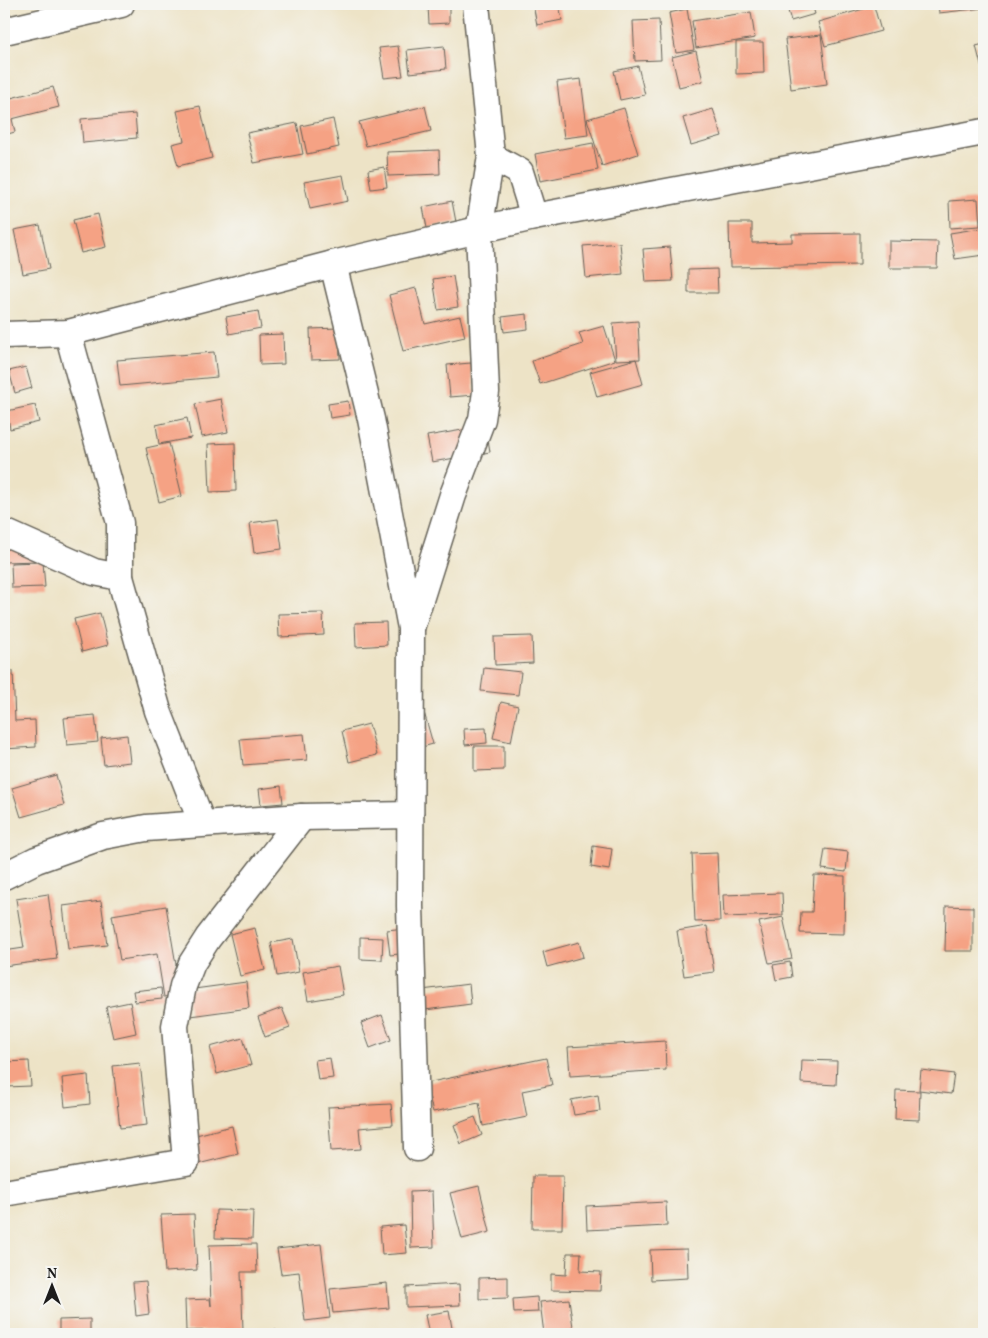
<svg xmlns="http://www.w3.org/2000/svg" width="988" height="1338" viewBox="0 0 988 1338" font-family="Vollkorn,serif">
<rect width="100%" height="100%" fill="#f6f6f2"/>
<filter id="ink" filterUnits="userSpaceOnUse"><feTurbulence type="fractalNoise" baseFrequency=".02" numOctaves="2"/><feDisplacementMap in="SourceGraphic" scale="10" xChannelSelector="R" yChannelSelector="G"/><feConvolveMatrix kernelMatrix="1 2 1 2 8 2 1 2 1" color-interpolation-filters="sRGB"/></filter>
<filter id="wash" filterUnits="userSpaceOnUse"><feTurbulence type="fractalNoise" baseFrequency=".0096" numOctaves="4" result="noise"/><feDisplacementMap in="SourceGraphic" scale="20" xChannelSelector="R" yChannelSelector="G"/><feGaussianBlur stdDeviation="1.12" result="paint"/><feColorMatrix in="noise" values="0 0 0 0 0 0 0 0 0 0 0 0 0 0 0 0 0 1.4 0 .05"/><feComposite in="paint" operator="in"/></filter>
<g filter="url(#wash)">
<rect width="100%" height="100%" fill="#ede3c6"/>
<g id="blocks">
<!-- building -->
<g fill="#f5a284">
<polygon points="449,4 449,23 429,24 428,5"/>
<polygon points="533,4 559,4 562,20 537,25"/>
<polygon points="786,4 812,4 815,14 791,21"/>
<polygon points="938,4 984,4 984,8 939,13"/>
<polygon points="874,6 881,31 825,46 818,22"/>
<polygon points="687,9 694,50 676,53 669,13"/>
<polygon points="751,12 755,38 696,48 692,21"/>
<polygon points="659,20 661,60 635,61 633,21"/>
<polygon points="821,35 827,84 791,89 785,39"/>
<polygon points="736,42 763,42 764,73 736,74"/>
<polygon points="984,44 984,69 982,69 976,46"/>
<polygon points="398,46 403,76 384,78 379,48"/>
<polygon points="444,46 446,69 410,73 407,50"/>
<polygon points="696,51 703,81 679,87 672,57"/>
<polygon points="638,66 645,95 620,100 614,71"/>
<polygon points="581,79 588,135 564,138 557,82"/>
<polygon points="6,80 11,98 53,87 59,107 12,119 15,132 4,135 4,81"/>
<polygon points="200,106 212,158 178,166 172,144 184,141 177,111"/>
<polygon points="425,106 431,131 366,146 359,122"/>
<polygon points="624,108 638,154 602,166 587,119"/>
<polygon points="713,109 722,136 691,145 683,118"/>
<polygon points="135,114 137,138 83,143 81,119"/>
<polygon points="333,119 339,147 307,154 301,126"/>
<polygon points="297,123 303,154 254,163 247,133"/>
<polygon points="593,143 598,170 540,181 535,154"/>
<polygon points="439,150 440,174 388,176 387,152"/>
<polygon points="384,167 387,187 371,189 368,170"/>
<polygon points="343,175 348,201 310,209 304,182"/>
<polygon points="978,199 980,226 950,228 949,201"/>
<polygon points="452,201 456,222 427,228 423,207"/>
<polygon points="98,214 106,247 81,253 73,220"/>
<polygon points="729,223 752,223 752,243 792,242 792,234 860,233 860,265 730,267"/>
<polygon points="40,225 49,269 23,274 14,230"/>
<polygon points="982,228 984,255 955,259 950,233"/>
<polygon points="889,241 938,242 937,268 889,268"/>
<polygon points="620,243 623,274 586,278 583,246"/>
<polygon points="670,247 673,281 646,282 643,249"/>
<polygon points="717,269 718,293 688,293 688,270"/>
<polygon points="453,276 458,307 438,310 433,279"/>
<polygon points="416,288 425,324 460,316 465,337 403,351 389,295"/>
<polygon points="258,311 261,328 229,334 226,317"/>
<polygon points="527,314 528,329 504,332 502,317"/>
<polygon points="638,321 640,359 616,360 613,323"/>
<polygon points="604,326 615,360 540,384 532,361 583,344 579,333"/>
<polygon points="339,328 340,359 311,360 310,329"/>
<polygon points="283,334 284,364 260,365 259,335"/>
<polygon points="214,352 217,377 120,386 117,360"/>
<polygon points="636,359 643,384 597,397 590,372"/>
<polygon points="471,363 475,395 450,397 447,365"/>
<polygon points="26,367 32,388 15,393 9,371"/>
<polygon points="221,399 228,432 202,437 195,404"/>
<polygon points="348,401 350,415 330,418 328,404"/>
<polygon points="35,405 39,422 10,429 7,411"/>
<polygon points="187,418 191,438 159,444 156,425"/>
<polygon points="486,426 490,452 432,462 427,436"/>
<polygon points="169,443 182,496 159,502 146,448"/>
<polygon points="235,443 236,491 210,492 208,444"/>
<polygon points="278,519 282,549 254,553 250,523"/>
<polygon points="4,536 39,561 4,562"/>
<polygon points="43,562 45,587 12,588 11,563"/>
<polygon points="100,613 108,645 82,652 74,619"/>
<polygon points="323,613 324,635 279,637 278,614"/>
<polygon points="386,622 387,645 356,647 355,623"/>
<polygon points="532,636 533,663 495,665 494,637"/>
<polygon points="484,668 521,672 518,695 481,691"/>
<polygon points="4,671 13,671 15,721 35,720 36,747 4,749"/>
<polygon points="501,702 518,706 511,742 493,738"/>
<polygon points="424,712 433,744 408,751 399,719"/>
<polygon points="95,715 98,742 67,745 64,718"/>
<polygon points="369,724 377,755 349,762 342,731"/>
<polygon points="486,728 487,743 465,745 464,729"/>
<polygon points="304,734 307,760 243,765 240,739"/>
<polygon points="127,735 130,762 104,765 101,738"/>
<polygon points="474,746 504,746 504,770 474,771"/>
<polygon points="56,775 64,805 21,817 12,788"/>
<polygon points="281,786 283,803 261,805 259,789"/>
<polygon points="593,846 612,849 609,870 591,867"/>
<polygon points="825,849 848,852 846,872 822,869"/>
<polygon points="717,853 720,921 695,922 692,854"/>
<polygon points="814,875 845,876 844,934 800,933 801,912 812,912"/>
<polygon points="782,893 783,915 724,917 723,895"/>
<polygon points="48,894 57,959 4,966 4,951 24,948 16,899"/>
<polygon points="101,901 107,945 68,949 63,906"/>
<polygon points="166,906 181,994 164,997 157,954 120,960 112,915"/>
<polygon points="946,906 973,907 973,951 945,951"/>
<polygon points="783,917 792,959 769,963 759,922"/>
<polygon points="707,926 714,972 684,976 677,931"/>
<polygon points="414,927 417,952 390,955 387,930"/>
<polygon points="255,928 265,970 240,976 230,934"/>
<polygon points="360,937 383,938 382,960 360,959"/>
<polygon points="293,939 299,972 277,976 271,943"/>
<polygon points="579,942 583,957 547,967 543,952"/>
<polygon points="790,962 792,977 776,980 773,965"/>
<polygon points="338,966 343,995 308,1001 303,972"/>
<polygon points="246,982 249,1008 190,1016 187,990"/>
<polygon points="469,984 471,1004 425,1010 422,990"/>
<polygon points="161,988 162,999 135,1002 133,991"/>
<polygon points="130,1002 136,1033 113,1038 106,1007"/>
<polygon points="282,1008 290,1028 265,1037 258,1017"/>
<polygon points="382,1015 391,1040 370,1048 361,1023"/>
<polygon points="243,1038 251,1065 217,1074 210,1047"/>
<polygon points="665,1041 666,1070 570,1076 568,1047"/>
<polygon points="330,1058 333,1078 318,1080 315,1060"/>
<polygon points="546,1058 552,1085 522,1091 527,1117 483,1126 479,1103 433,1112 426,1083"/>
<polygon points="802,1060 837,1061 836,1085 801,1083"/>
<polygon points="29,1061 31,1086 6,1087 4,1062"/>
<polygon points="140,1063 147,1125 120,1128 113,1066"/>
<polygon points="921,1070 954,1074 951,1094 919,1090"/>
<polygon points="88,1075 90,1104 65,1107 62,1078"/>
<polygon points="896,1090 920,1091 919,1120 895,1119"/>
<polygon points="598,1095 600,1111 574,1115 571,1100"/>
<polygon points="391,1104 393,1125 359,1128 361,1149 331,1151 328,1107"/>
<polygon points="475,1117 482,1135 461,1144 454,1125"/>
<polygon points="232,1126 238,1154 190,1166 184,1138"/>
<polygon points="533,1176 563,1176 562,1229 532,1229"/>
<polygon points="479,1186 490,1232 462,1239 450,1193"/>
<polygon points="432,1191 434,1247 411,1248 410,1192"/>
<polygon points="666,1202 667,1226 587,1230 586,1206"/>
<polygon points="216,1210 253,1211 252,1239 215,1238"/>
<polygon points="194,1214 197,1270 165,1272 161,1215"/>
<polygon points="404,1225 407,1253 382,1255 380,1227"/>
<polygon points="256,1244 257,1272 241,1272 243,1330 186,1331 185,1300 210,1299 211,1306 209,1245"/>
<polygon points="321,1244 330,1318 305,1321 299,1272 281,1274 277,1249"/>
<polygon points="687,1249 688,1278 651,1280 650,1250"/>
<polygon points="567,1253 581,1253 580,1271 601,1272 600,1291 551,1290 551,1274 566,1275"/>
<polygon points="508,1277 508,1298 479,1299 479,1278"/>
<polygon points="146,1281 149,1314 136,1316 133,1282"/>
<polygon points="387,1283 389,1308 333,1313 330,1289"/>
<polygon points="459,1284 460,1305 406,1307 406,1287"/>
<polygon points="537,1297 538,1312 514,1313 513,1299"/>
<polygon points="569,1299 574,1334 544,1334 540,1302"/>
<polygon points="449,1311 453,1334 429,1334 425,1315"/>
<polygon points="90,1319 90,1334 59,1334 59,1320"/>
<polygon points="276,1330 276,1334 253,1334 253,1331"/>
</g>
</g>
</g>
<g filter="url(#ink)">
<use href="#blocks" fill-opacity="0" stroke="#656258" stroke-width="1"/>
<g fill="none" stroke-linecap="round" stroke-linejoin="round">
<defs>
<g id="street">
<polyline points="4,31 121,4"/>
<polyline points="491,156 520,172 534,217"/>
<polyline points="333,264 371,419 411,628 410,906 417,1148"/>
<polyline points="68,333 120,523 120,577 158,711 202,823"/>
<polyline points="4,335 68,333 333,264 534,217 984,132"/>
<polyline points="4,532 94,572 120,577"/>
<polyline points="412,625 453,495 482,419 486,392 479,231 491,156 476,4"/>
<polyline points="4,876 36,860 103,836 146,828 302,817 410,815"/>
<polyline points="4,1193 186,1162 175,1026 183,986 192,963 208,938 302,817"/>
</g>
</defs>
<!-- street casing -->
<use href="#street" stroke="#656258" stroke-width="29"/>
<!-- street -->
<use href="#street" stroke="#fff" stroke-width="26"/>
</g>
</g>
<!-- margin -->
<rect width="988" height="1338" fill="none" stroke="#f6f6f2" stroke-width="20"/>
<!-- north arrow -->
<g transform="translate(52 1286)" stroke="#f6f6f2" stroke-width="4" paint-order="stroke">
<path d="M0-4L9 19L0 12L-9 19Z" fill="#1c1c1c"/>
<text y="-8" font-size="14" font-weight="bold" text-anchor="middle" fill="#1c1c1c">N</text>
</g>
</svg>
